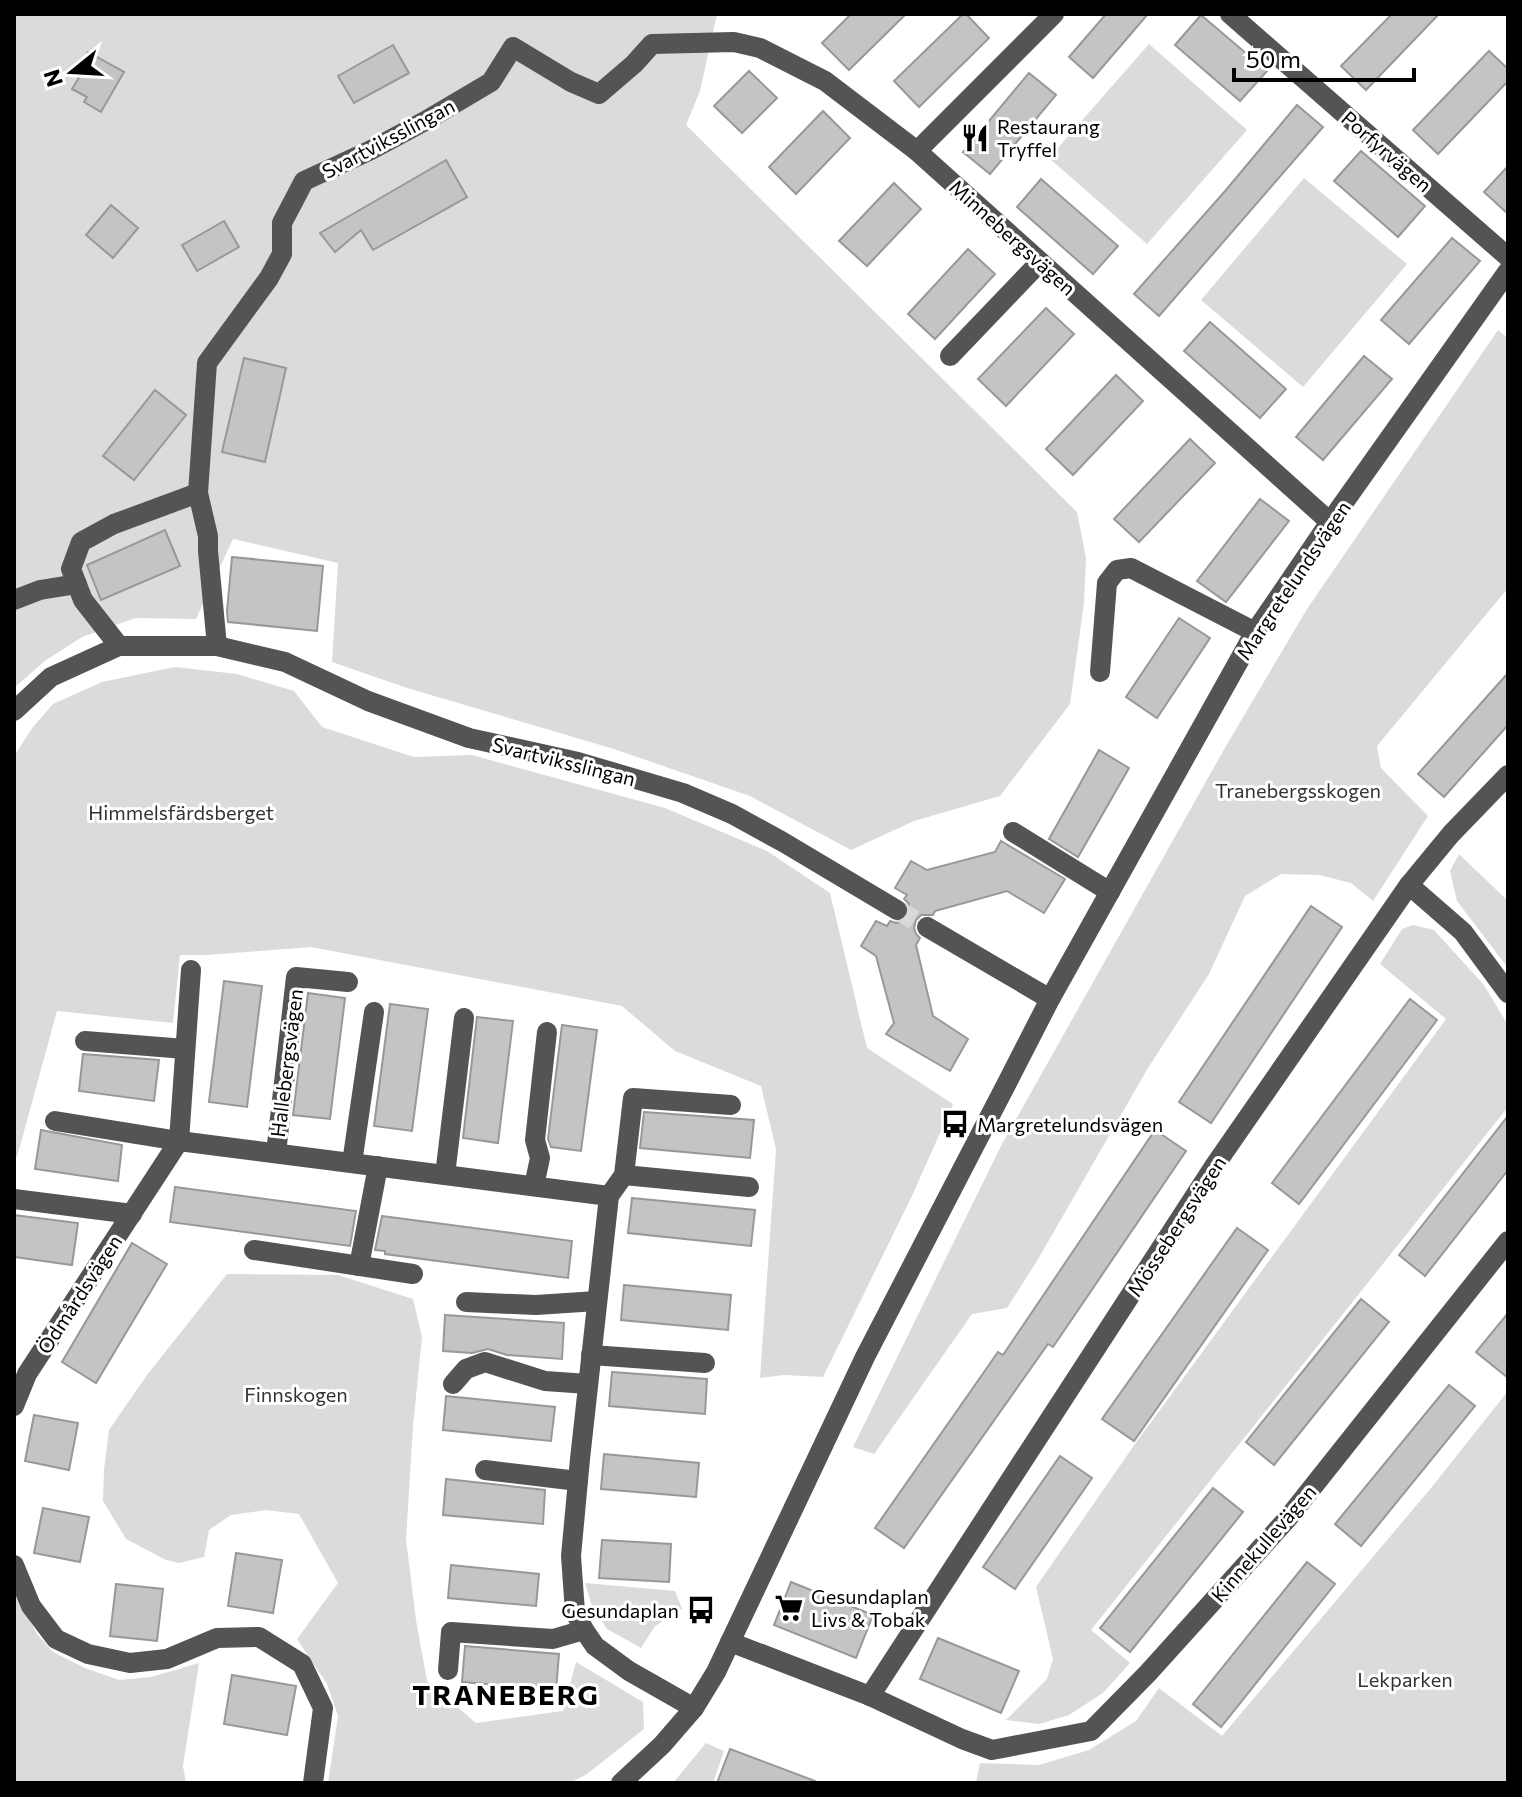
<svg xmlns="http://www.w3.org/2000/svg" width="1522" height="1797" viewBox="0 0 1522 1797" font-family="Commissioner,sans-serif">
<rect width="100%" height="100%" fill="#fff"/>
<!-- green -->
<g fill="#dbdbdb">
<polygon points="14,14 717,14 700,91 686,125 1077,512 1086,558 1084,603 1070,704 1000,796 914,821 851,850 750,796 614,749 407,688 332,662 338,563 233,539 196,619 136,618 82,637 46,660 14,688"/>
<polygon points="1149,44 1247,130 1147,244 1049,158"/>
<polygon points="1304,178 1407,264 1303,387 1201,300"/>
<polygon points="1498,330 1508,338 1508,588 1377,746 1381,768 1428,816 1373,901 1351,883 1319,875 1281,874 1245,896 1209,974 1148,1068 1037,1261 1007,1308 972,1314 874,1454 853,1447 1002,1144 1226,746 1307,609"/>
<polygon points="175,667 237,674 294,691 322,727 414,757 472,755 665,808 767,851 830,893 867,1048 953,1104 911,1198 823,1377 784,1375 760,1378 776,1149 761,1086 675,1051 622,1006 311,947 207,955 180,955 173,1023 57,1011 17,1157 14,1158 14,756 33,727 53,704 102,682"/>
<polygon points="1459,854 1508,901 1508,968 1457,901 1450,871"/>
<polygon points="1413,925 1434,930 1484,985 1508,1025 1508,1107 1091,1630 1130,1663 1103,1693 1069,1715 1039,1724 1006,1720 1047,1679 1053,1659 1036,1587 1135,1444 1446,1019 1380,964 1402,929"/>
<polygon points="227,1274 338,1275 413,1299 422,1337 413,1426 406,1539 416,1620 427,1681 476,1723 563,1711 576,1662 643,1702 644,1729 587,1774 570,1783 328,1783 338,1716 327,1684 297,1639 338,1583 299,1514 266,1510 231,1515 209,1530 204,1557 179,1563 166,1560 126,1539 103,1501 104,1470 109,1430 147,1375"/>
<polygon points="1508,1391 1508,1783 976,1783 980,1763 1039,1765 1089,1750 1136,1721 1159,1688 1222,1736 1431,1488"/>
<polygon points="585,1583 675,1591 682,1609 655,1626 641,1648 607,1629 592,1606"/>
<polygon points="14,1591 37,1634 53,1652 85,1668 119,1680 151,1677 199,1663 183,1766 186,1783 14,1783"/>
<polygon points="706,1743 724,1751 713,1783 673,1783"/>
</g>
<!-- building -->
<g fill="#c4c4c4" stroke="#989898" stroke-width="2">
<polygon points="851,14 906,14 849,70 822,43"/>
<polygon points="963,14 966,14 989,38 919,107 894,81"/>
<polygon points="1106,14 1148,14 1093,78 1069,57"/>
<polygon points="1392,14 1439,14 1366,90 1341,66"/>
<polygon points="1201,15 1267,71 1240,101 1175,45"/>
<polygon points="393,45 409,73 354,103 338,76"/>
<polygon points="1489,51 1508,69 1508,81 1438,154 1413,130"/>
<polygon points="88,52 124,72 101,112 84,102 87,97 72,89 80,76 75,74"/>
<polygon points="749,71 777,98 742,133 714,106"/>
<polygon points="1029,73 1056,95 990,174 963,152"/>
<polygon points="1297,105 1323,127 1159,316 1134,294 1226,190"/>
<polygon points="823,111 850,138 796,194 769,167"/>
<polygon points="1361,151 1425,206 1398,237 1334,181"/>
<polygon points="446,160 467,197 373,250 361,230 335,252 320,233"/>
<polygon points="1508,166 1508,214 1484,192"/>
<polygon points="1041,179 1118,246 1093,274 1017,207"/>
<polygon points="894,183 921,209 867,266 839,241"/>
<polygon points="111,205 138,228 113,258 86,235"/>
<polygon points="224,221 239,247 197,271 182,245"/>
<polygon points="1452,238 1480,261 1409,344 1381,320"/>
<polygon points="968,249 995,274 935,339 908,314"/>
<polygon points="1046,308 1074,334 1006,406 978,379"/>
<polygon points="1210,322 1286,389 1260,418 1184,351"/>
<polygon points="1364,356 1392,379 1323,460 1296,437"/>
<polygon points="244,358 286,368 265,462 222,452"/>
<polygon points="1116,375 1143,401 1073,475 1046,449"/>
<polygon points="155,390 186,415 134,480 103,456"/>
<polygon points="1190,439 1215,463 1139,542 1114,519"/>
<polygon points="1260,499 1289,521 1226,602 1197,581"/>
<polygon points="165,530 180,566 101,600 87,565"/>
<polygon points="232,557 323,566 317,631 228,622 227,611"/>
<polygon points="1179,618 1210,638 1157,718 1126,697"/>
<polygon points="1508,673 1508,725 1444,797 1418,774"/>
<polygon points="1099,750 1129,768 1078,857 1049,839"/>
<polygon points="1001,841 1065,879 1044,913 1007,891 935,911 933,915 921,915 916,920 914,928 916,934 920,938 916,945 933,1016 968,1039 950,1071 886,1034 894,1023 876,956 861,946 876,921 887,926 890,921 896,923 903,922 908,916 909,904 904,899 907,895 895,888 911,861 927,870 995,852"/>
<polygon points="1311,906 1342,927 1211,1123 1179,1102"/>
<polygon points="224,981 262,986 247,1107 209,1102"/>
<polygon points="308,993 345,998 330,1119 293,1115"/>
<polygon points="1410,999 1437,1020 1299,1204 1272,1183"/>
<polygon points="390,1004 428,1009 412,1131 374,1126"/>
<polygon points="477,1017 513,1021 498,1143 463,1138"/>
<polygon points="562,1025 597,1030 581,1151 551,1147 548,1139"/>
<polygon points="83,1054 159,1060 154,1101 79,1091"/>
<polygon points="644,1112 754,1120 750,1158 640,1148"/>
<polygon points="1508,1116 1508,1170 1425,1276 1399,1255"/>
<polygon points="41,1130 122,1145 118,1181 35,1169"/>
<polygon points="1155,1130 1186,1151 1053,1347 1048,1344 904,1548 875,1528 998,1352 1003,1355"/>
<polygon points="175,1187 356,1211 350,1246 170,1222"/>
<polygon points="632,1198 755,1210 751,1246 628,1233"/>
<polygon points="14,1215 78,1223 72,1265 14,1257"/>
<polygon points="382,1216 572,1241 568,1278 385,1254 385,1251 375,1250"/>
<polygon points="1237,1228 1268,1250 1134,1441 1102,1419"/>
<polygon points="132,1243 167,1264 96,1383 62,1362"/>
<polygon points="624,1285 731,1295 728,1330 621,1320"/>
<polygon points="1361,1299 1389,1322 1274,1465 1246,1442"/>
<polygon points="1508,1313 1508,1378 1476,1352"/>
<polygon points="445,1315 564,1323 562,1359 507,1355 488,1349 472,1353 443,1351"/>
<polygon points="612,1372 707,1379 705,1414 609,1406"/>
<polygon points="1449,1385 1475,1406 1361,1546 1335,1524"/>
<polygon points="446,1396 555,1407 551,1441 443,1430"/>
<polygon points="34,1415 78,1423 69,1470 25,1461"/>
<polygon points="604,1454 699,1463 696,1497 601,1489"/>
<polygon points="1060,1456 1092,1478 1015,1589 983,1567"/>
<polygon points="446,1479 545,1490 543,1524 443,1515"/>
<polygon points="1213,1488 1243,1512 1130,1652 1100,1628"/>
<polygon points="43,1508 89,1517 80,1562 34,1553"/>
<polygon points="602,1540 671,1544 669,1582 599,1578"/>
<polygon points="236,1553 282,1560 273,1613 228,1606"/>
<polygon points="1307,1562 1335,1584 1221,1727 1193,1704"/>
<polygon points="451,1565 539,1574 536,1606 448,1598"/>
<polygon points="791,1582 873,1615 856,1658 774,1625"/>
<polygon points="116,1584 163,1589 157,1641 110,1636"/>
<polygon points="938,1638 1019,1671 1001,1713 920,1679"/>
<polygon points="465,1646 559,1654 556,1690 462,1682"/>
<polygon points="232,1675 296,1686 287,1735 224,1724"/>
<polygon points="730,1749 815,1781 814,1783 717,1783"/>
</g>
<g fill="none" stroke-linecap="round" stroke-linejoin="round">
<!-- minor-tunnel -->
<polyline stroke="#d9d9d9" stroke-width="20" stroke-dasharray="20 10" stroke-linecap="butt" points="897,910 927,927"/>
<!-- minor -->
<g stroke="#545454" stroke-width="20">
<polyline points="1230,14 1508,257"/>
<polyline points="917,151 1054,14"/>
<polyline points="950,356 1040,262"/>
<polyline points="14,600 40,590 77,584"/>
<polyline points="119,646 83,600 71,569 81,542 114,524 198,493"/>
<polyline points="217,646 208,551 208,536 198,493 207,363 269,278 282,254 282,223 304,181 371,150 425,121 491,82 513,47 571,82 599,94 634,64 652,44 734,42 760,48 825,81 917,151 1330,522"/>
<polyline points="1100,672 1107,583 1117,570 1131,568 1255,632"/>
<polyline points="14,711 51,677 119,646 217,646 285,662 368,701 469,738 578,762 683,793 732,814 783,842 897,910"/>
<polyline points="1013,832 1110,892"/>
<polyline points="1409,885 1463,932 1508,993"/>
<polyline points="927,927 1050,999"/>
<polyline points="85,1041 185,1049"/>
<polyline points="55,1121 179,1141 609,1196 580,1459 571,1556 575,1612 584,1630 595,1646 629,1671 694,1708"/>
<polyline points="276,1153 296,977 348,982"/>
<polyline points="352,1163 374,1012"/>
<polyline points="445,1175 464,1018"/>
<polyline points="624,1175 749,1187"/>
<polyline points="534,1186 540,1158 535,1140 547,1032"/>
<polyline points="609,1196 624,1175 633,1098 731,1105"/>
<polyline points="14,1199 132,1214"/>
<polyline points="254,1250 413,1274"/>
<polyline points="359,1266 378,1166"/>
<polyline points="466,1302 536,1305 597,1301"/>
<polyline points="591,1355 705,1363"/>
<polyline points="453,1384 466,1369 485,1362 545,1381 588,1384"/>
<polyline points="14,1406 27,1374 179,1141 191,970"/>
<polyline points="485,1470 578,1481"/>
<polyline points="14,1565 31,1606 56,1639 88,1654 130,1663 167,1659 217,1638 259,1637 302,1664 323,1708 313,1783"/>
<polyline points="730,1642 870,1696 962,1739 992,1750 1091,1731 1148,1673 1288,1518 1508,1241"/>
<polyline points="448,1670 451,1632 553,1639 584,1630"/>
<polyline points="870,1696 1215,1165 1409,885 1451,834 1508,775"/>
<polyline points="621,1783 662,1745 694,1708 716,1672 865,1357 1008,1081 1050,999 1255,632 1330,522 1508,271"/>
</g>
</g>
<!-- icons -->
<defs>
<symbol id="restaurant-bare" viewBox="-9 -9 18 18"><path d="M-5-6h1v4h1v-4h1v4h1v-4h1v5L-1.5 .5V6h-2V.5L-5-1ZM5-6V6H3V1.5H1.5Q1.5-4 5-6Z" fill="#000" stroke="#fff" stroke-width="2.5" paint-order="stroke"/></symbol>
<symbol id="bus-bare" viewBox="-9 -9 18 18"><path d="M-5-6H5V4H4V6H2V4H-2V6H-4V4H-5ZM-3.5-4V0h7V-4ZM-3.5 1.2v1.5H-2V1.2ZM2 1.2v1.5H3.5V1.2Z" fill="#000" stroke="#fff" stroke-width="2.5" paint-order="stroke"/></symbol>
<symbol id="supermarket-bare" viewBox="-9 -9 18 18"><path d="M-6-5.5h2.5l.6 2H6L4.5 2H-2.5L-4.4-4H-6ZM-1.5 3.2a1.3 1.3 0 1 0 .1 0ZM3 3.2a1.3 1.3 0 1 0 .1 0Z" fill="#000" stroke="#fff" stroke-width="2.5" paint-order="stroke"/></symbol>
</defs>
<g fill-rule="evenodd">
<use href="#restaurant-bare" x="955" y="118" width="40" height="40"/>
<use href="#bus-bare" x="935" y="1104" width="40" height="40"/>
<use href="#supermarket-bare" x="769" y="1588" width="40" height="40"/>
<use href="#bus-bare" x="681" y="1590" width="40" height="40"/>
</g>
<g text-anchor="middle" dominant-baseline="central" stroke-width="6" stroke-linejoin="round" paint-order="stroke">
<!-- poi labels -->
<g font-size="20" fill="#000" stroke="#fff" text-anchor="start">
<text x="997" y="126">Restaurang<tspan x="997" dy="23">Tryffel</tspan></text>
<text x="977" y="1124">Margretelundsvägen</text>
<text x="811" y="1596">Gesundaplan<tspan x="811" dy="23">Livs &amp; Tobak</tspan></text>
<text x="679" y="1610" text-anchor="end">Gesundaplan</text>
</g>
<!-- street labels -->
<g font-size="20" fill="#000" stroke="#fff">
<text transform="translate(388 138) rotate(-28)">Svartviksslingan</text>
<text transform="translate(1387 151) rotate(41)">Porfyrvägen</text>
<text transform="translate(1013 237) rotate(42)">Minnebergsvägen</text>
<text transform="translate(1293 580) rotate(-56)">Margretelundsvägen</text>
<text transform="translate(564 761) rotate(14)">Svartviksslingan</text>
<text transform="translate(286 1063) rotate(-83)">Hallebergsvägen</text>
<text transform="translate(1176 1226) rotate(-57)">Mössebergsvägen</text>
<text transform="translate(79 1294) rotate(-57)">Ödmårdsvägen</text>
<text transform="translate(1263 1543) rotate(-49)">Kinnekullevägen</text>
</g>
<!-- park labels -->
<g font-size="20" fill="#323232" stroke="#fff">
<text x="1298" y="790">Tranebergsskogen</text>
<text x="181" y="812">Himmelsfärdsberget</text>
<text x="296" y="1394">Finnskogen</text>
<text x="1405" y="1679">Lekparken</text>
</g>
<!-- district labels -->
<g font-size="28" font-weight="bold" letter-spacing="2" fill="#000" stroke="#fff">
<text x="506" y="1694">TRANEBERG</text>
</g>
</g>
<!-- border -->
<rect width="1522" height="1797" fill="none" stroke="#000000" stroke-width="32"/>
<!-- north arrow -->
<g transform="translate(72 72) rotate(252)" stroke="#ffffff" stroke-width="6" paint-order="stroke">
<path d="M0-6L14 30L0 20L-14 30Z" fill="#000000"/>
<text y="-12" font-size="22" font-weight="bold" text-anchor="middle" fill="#000000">N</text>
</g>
<!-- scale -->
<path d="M1234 68v12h180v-12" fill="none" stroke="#000000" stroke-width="4"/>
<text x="1246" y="68" font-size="24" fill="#000000" stroke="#ffffff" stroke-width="6" paint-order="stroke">50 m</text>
</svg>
